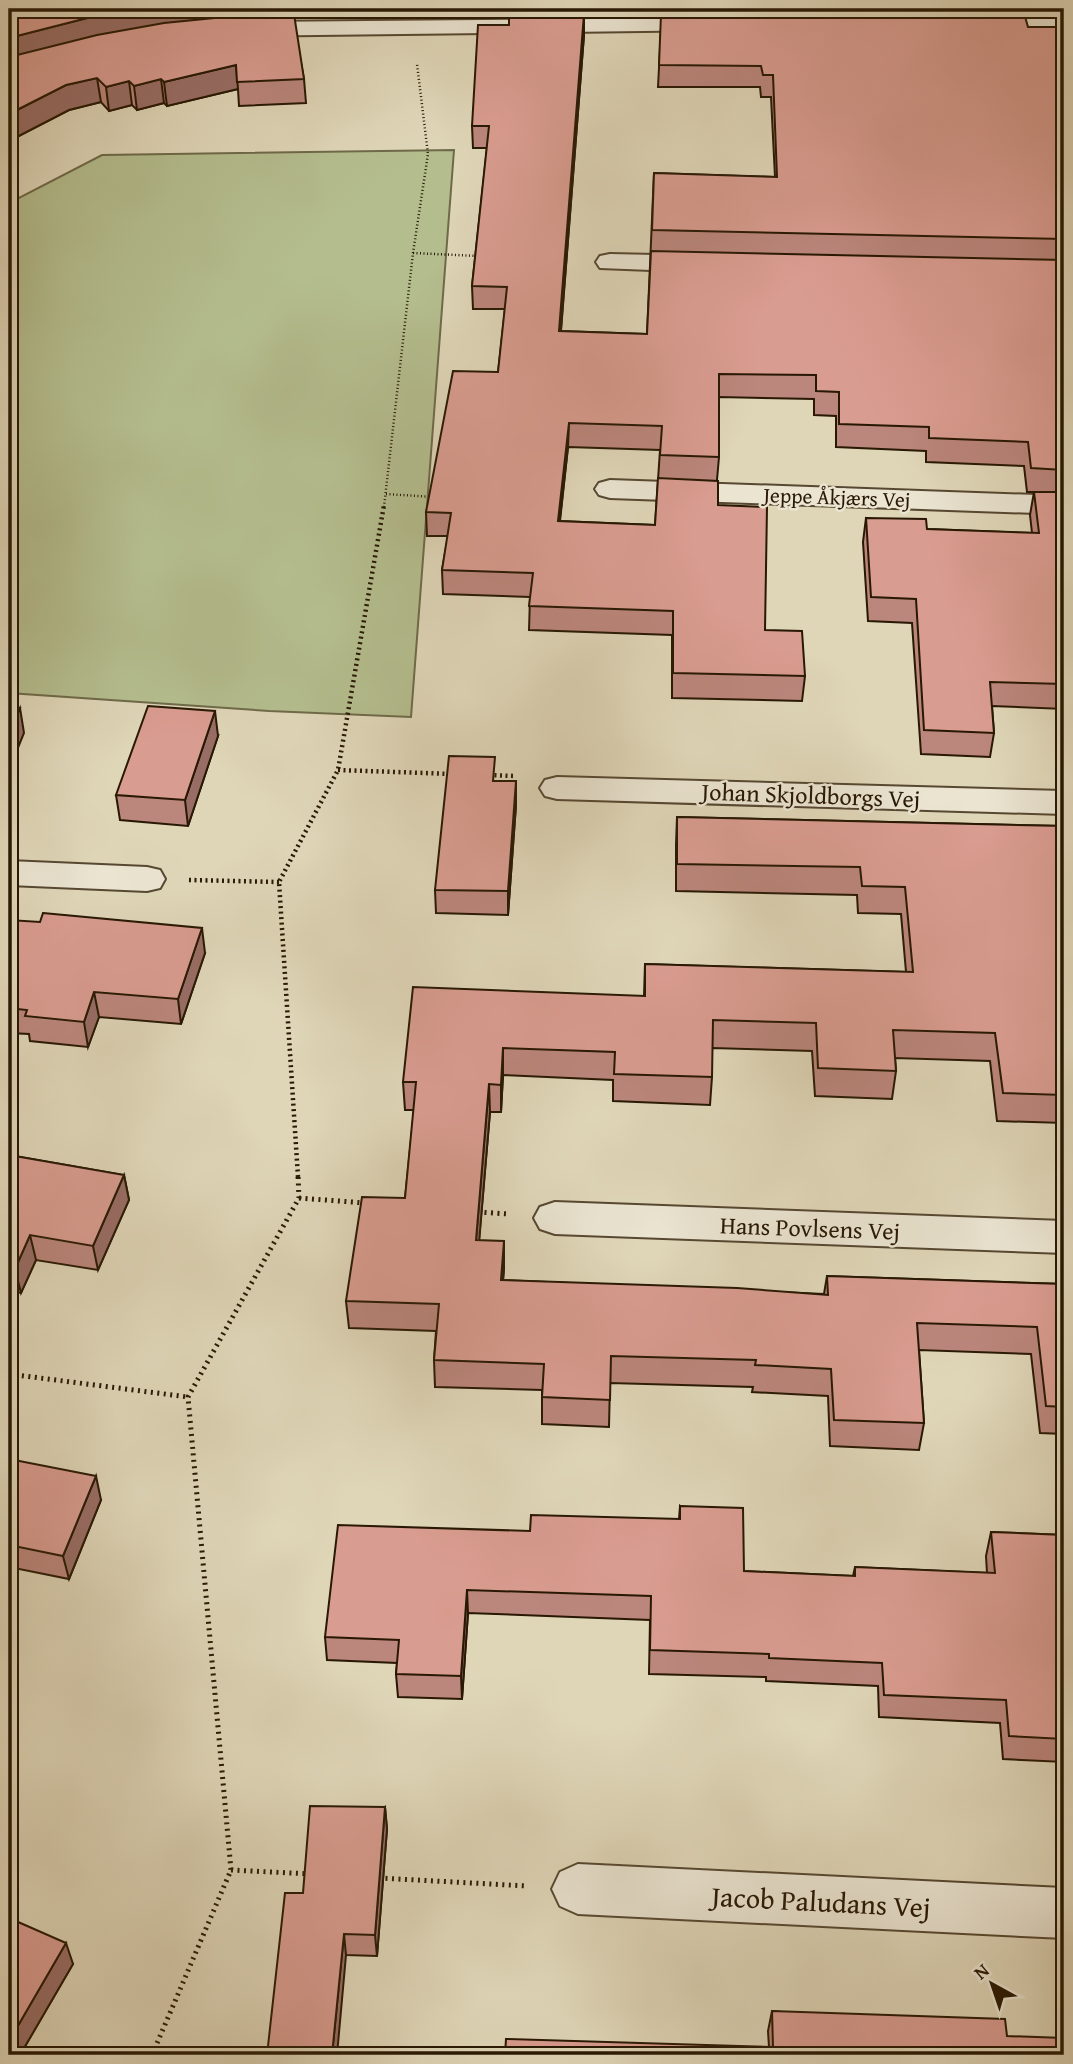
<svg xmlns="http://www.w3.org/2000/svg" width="1073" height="2064" viewBox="0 0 1073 2064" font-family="'Gentium Book Plus',serif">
<rect width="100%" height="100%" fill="#dfd6b8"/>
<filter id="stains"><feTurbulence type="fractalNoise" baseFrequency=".00286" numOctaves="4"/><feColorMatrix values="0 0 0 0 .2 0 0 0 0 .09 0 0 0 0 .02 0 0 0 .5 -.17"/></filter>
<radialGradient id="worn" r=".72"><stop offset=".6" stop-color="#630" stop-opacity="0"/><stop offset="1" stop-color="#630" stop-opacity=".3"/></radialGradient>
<!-- green -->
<polygon fill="#b4bd8e" stroke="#6e6a49" stroke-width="2" points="454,150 411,717 269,711 9,693 9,203 102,155"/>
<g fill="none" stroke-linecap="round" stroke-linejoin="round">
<defs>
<g id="minor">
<polygon points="712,18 720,20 724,25 720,30 244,36 236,34 232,29 236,24 244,22"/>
<polygon points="975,18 1064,18 1064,32 967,30 963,25 967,20"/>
<polygon points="610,254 702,256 712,258 716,264 712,270 702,272 600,268 596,262 600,256"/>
<polygon points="610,480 1064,496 1064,514 610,498 599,495 595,489 599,483"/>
<polygon points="557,777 1064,791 1064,814 557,799 545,796 540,788 545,780"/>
<polygon points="9,861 147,867 160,870 165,879 160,888 147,891 9,885"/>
<polygon points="555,1202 1064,1221 1064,1253 555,1234 540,1229 534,1218 540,1207"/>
<polygon points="578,1864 1064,1888 1064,1938 578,1914 560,1906 552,1889 560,1872"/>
</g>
</defs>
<!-- minor casing -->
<use href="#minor" stroke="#564831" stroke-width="4"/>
<!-- path-far2 -->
<g stroke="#281804" stroke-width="2.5" stroke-dasharray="1 2.5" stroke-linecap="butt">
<polyline points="413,253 478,256"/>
<polyline points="386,494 434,497"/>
<polyline points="384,507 413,253 428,154 417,64"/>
</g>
<!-- path-far1 -->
<g stroke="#281804" stroke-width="4.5" stroke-dasharray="2 3.5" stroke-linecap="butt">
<polyline points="338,770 453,774"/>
<polyline points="489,775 515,776"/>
<polyline points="189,880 279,882"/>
<polyline points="298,1177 279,882 338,770 384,505"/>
</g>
<!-- path -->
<g stroke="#281804" stroke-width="5" stroke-dasharray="2 4.5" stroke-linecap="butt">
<polyline points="299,1198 365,1203"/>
<polyline points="478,1212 508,1214"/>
<polyline points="9,1374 188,1397"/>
<polyline points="231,1870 311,1874"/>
<polyline points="379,1878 527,1886"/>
<polyline points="152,2055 231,1870 188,1397 299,1198 298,1175"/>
</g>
<!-- minor -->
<use href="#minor" fill="#eae4d1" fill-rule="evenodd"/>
</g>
<!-- wall -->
<g fill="#bb867c" stroke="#281804" stroke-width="2" fill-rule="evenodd">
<polygon points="9,9 291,9 304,79 306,103 239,106 238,89 167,106 164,103 137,110 132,105 109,111 101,102 69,110 9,141"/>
<path d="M510 9H586L585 16H584V35L561 331 647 334 654 173 775 177 771 97H761L760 87H658L662 9H1016V13L1028 27H1064V709L992 706 994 733 990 757 921 754 912 623 868 621 863 542 866 518 927 529 1032 533 1030 515 1034 492H1027L1024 466 926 462V451L836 447V416L814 415V399L719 397V457L717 480 718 505 765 630 805 676 802 701 672 698V635L529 630 530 597 443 594 442 570 448 536H427L426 512 498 372 505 309H473L472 286 487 148H473L472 126 509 25ZM568 447 660 450 655 525 560 521Z"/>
<polygon points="218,736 188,826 120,820 116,795"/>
<polygon points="495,781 516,781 516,805 508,915 436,913 435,890"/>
<polygon points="677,817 1064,826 1064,1123 997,1121 990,1061 895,1058 896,1071 892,1099 815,1096 812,1051 712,1048 712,1077 710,1105 613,1101 613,1080 503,1075 501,1112 490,1112 479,1240 504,1268 503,1280 824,1294 827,1276 1064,1284 1064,1434 1040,1433 1031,1354 919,1350 924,1423 919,1450 830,1446 828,1396 752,1392 753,1387 610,1383 609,1427 542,1424 542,1390 435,1387 434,1360 436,1331 349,1328 346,1301 405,1198 414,1110 405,1110 403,1082 644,996 645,964 906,972 901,914 858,913 857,895 676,891 676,845"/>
<polygon points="9,920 205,953 181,1024 99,1017 88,1047 30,1041 29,1034 9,1033"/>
<polygon points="9,1155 124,1175 129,1200 98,1270 36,1260 21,1293 9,1291"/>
<polygon points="9,1459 101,1500 69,1579 9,1567"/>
<polygon points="680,1506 744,1571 853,1576 855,1567 987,1573 986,1556 991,1532 1064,1535 1064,1762 1003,1759 1000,1723 879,1717 878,1686 766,1681 766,1677 649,1674 650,1620 468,1613 462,1699 398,1697 396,1674 397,1663 327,1660 325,1637 530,1531 679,1519"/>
<polygon points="385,1807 387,1829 377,1956 346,1955 303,1893"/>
<polygon points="9,1918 73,1964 20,2055 16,2055 9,2052"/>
<polygon points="772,2011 1007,2036 769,2047 768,2031"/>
</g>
<!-- shaded-wall -->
<g fill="#986d65" stroke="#281804" stroke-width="2">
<polygon points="136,9 246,9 247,19 9,62 9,38 95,16"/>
<polygon points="584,14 584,35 559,354 559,331"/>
<polygon points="236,65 238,89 167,106 164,82"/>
<polygon points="97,78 101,102 69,110 9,141 9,114 66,85"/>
<polygon points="161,79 164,103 137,110 134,86"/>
<polygon points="129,81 132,105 109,111 106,87"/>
<polygon points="569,423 568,447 557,545 558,521"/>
<polygon points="20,708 24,733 9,770 9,734"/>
<polygon points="215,711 218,736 188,826 185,800"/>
<polygon points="516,781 516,805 508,915 508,891"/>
<polygon points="202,928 205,953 181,1024 178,999"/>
<polygon points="94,992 99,1017 88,1047 84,1022"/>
<polygon points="503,1048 503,1075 501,1112 501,1085"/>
<polygon points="489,1084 490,1112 477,1267 476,1240"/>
<polygon points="124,1175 129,1200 98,1270 93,1246"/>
<polygon points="30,1235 36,1260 21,1293 15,1269"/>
<polygon points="504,1241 504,1268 501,1307 501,1280"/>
<polygon points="96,1476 101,1500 69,1579 63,1556"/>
<polygon points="467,1590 468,1613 462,1699 461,1676"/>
<polygon points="385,1807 387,1829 377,1956 375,1935"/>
<polygon points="344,1934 346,1955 337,2055 332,2055"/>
<polygon points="66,1943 73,1964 20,2055 19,2055 12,2036"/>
</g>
<!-- building -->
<g fill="#d99c90" stroke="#281804" stroke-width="2">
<polygon points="9,9 136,9 95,16 9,38"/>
<polygon points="1024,13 1028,27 1064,27 1064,239 652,230 654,173 777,177 773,75 763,75 761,66 659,65 661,14"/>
<polygon points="294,14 304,79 237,82 236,65 164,82 161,79 134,86 129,81 106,87 97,78 66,85 9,114 9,57 97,35 164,23 245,15"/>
<polygon points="509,14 584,14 559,331 647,334 651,251 1064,260 1064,470 1031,468 1028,442 929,438 929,427 839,424 839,392 816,391 816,375 719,374 719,457 660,455 662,426 569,423 558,521 655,525 658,478 718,481 718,505 767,507 765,630 802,631 805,676 673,673 673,611 529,606 533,573 442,570 451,513 426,512 453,371 498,372 507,287 472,286 489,126 472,126 478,25 509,25"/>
<polygon points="1034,492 1064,492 1064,684 990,682 994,733 924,730 916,599 871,597 866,518 926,519 927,529 1039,533"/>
<polygon points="148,706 215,711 185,800 116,795"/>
<polygon points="9,708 20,708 9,734"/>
<polygon points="449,756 495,757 493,781 516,781 508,891 435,890"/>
<polygon points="677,817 1064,826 1064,1095 1003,1093 995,1033 893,1030 896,1071 818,1068 816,1023 713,1020 712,1077 614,1074 615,1052 503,1048 501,1085 489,1084 476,1240 504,1241 501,1280 737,1288 828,1295 827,1276 1064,1284 1064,1407 1046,1406 1037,1327 917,1323 924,1423 834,1420 831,1369 755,1365 756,1360 611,1356 610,1400 542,1397 544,1364 434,1360 439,1304 346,1301 362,1197 405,1198 416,1082 403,1082 413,987 645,996 645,964 913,972 905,887 862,886 860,867 677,864"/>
<polygon points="43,913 202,928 178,999 94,992 84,1022 25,1016 27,1010 9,1008 9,920 40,922"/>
<polygon points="9,1155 124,1175 93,1246 30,1235 15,1269 9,1268"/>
<polygon points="9,1459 96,1476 63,1556 9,1545"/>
<polygon points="680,1506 743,1508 744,1571 855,1576 855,1567 995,1573 991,1532 1064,1535 1064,1739 1009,1736 1006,1700 884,1695 882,1663 769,1658 769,1654 650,1650 651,1596 467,1590 461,1676 396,1674 399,1640 325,1637 338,1525 530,1531 531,1515 680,1519"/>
<polygon points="310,1806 385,1807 375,1935 344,1934 332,2055 267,2055 285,1893 303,1893"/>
<polygon points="9,1918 66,1943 12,2036 9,2035"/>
<polygon points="772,2011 1005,2019 1007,2036 1064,2038 1064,2055 505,2055 506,2039 773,2047"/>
</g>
<g text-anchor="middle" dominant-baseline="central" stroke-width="5" stroke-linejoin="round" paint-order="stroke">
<!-- far-street labels -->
<g font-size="21" fill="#281804" stroke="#eae4d1">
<text transform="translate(837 497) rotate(2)">Jeppe Åkjærs Vej</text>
</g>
<!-- street labels -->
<g font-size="24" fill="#281804" stroke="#eae4d1">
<text transform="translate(811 795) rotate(2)">Johan Skjoldborgs Vej</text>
<text transform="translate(810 1228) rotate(2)">Hans Povlsens Vej</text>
</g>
<!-- near-street labels -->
<g font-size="28" fill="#281804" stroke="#eae4d1">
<text transform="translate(821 1901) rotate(3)">Jacob Paludans Vej</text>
</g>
</g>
<!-- margin -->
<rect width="1073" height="2064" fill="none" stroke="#dfd6b8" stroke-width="35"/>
<rect x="10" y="10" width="1052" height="2043" fill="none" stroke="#281804" stroke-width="3.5"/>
<rect x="18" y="18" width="1038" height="2029" fill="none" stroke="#281804" stroke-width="2"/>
<!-- north arrow -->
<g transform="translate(992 1984) rotate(320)" stroke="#eae4d1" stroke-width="5" paint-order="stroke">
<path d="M0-5L12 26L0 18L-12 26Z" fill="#281804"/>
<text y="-10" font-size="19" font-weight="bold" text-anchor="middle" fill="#281804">N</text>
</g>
<rect width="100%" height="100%" filter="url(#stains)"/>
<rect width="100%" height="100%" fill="url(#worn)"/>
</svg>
